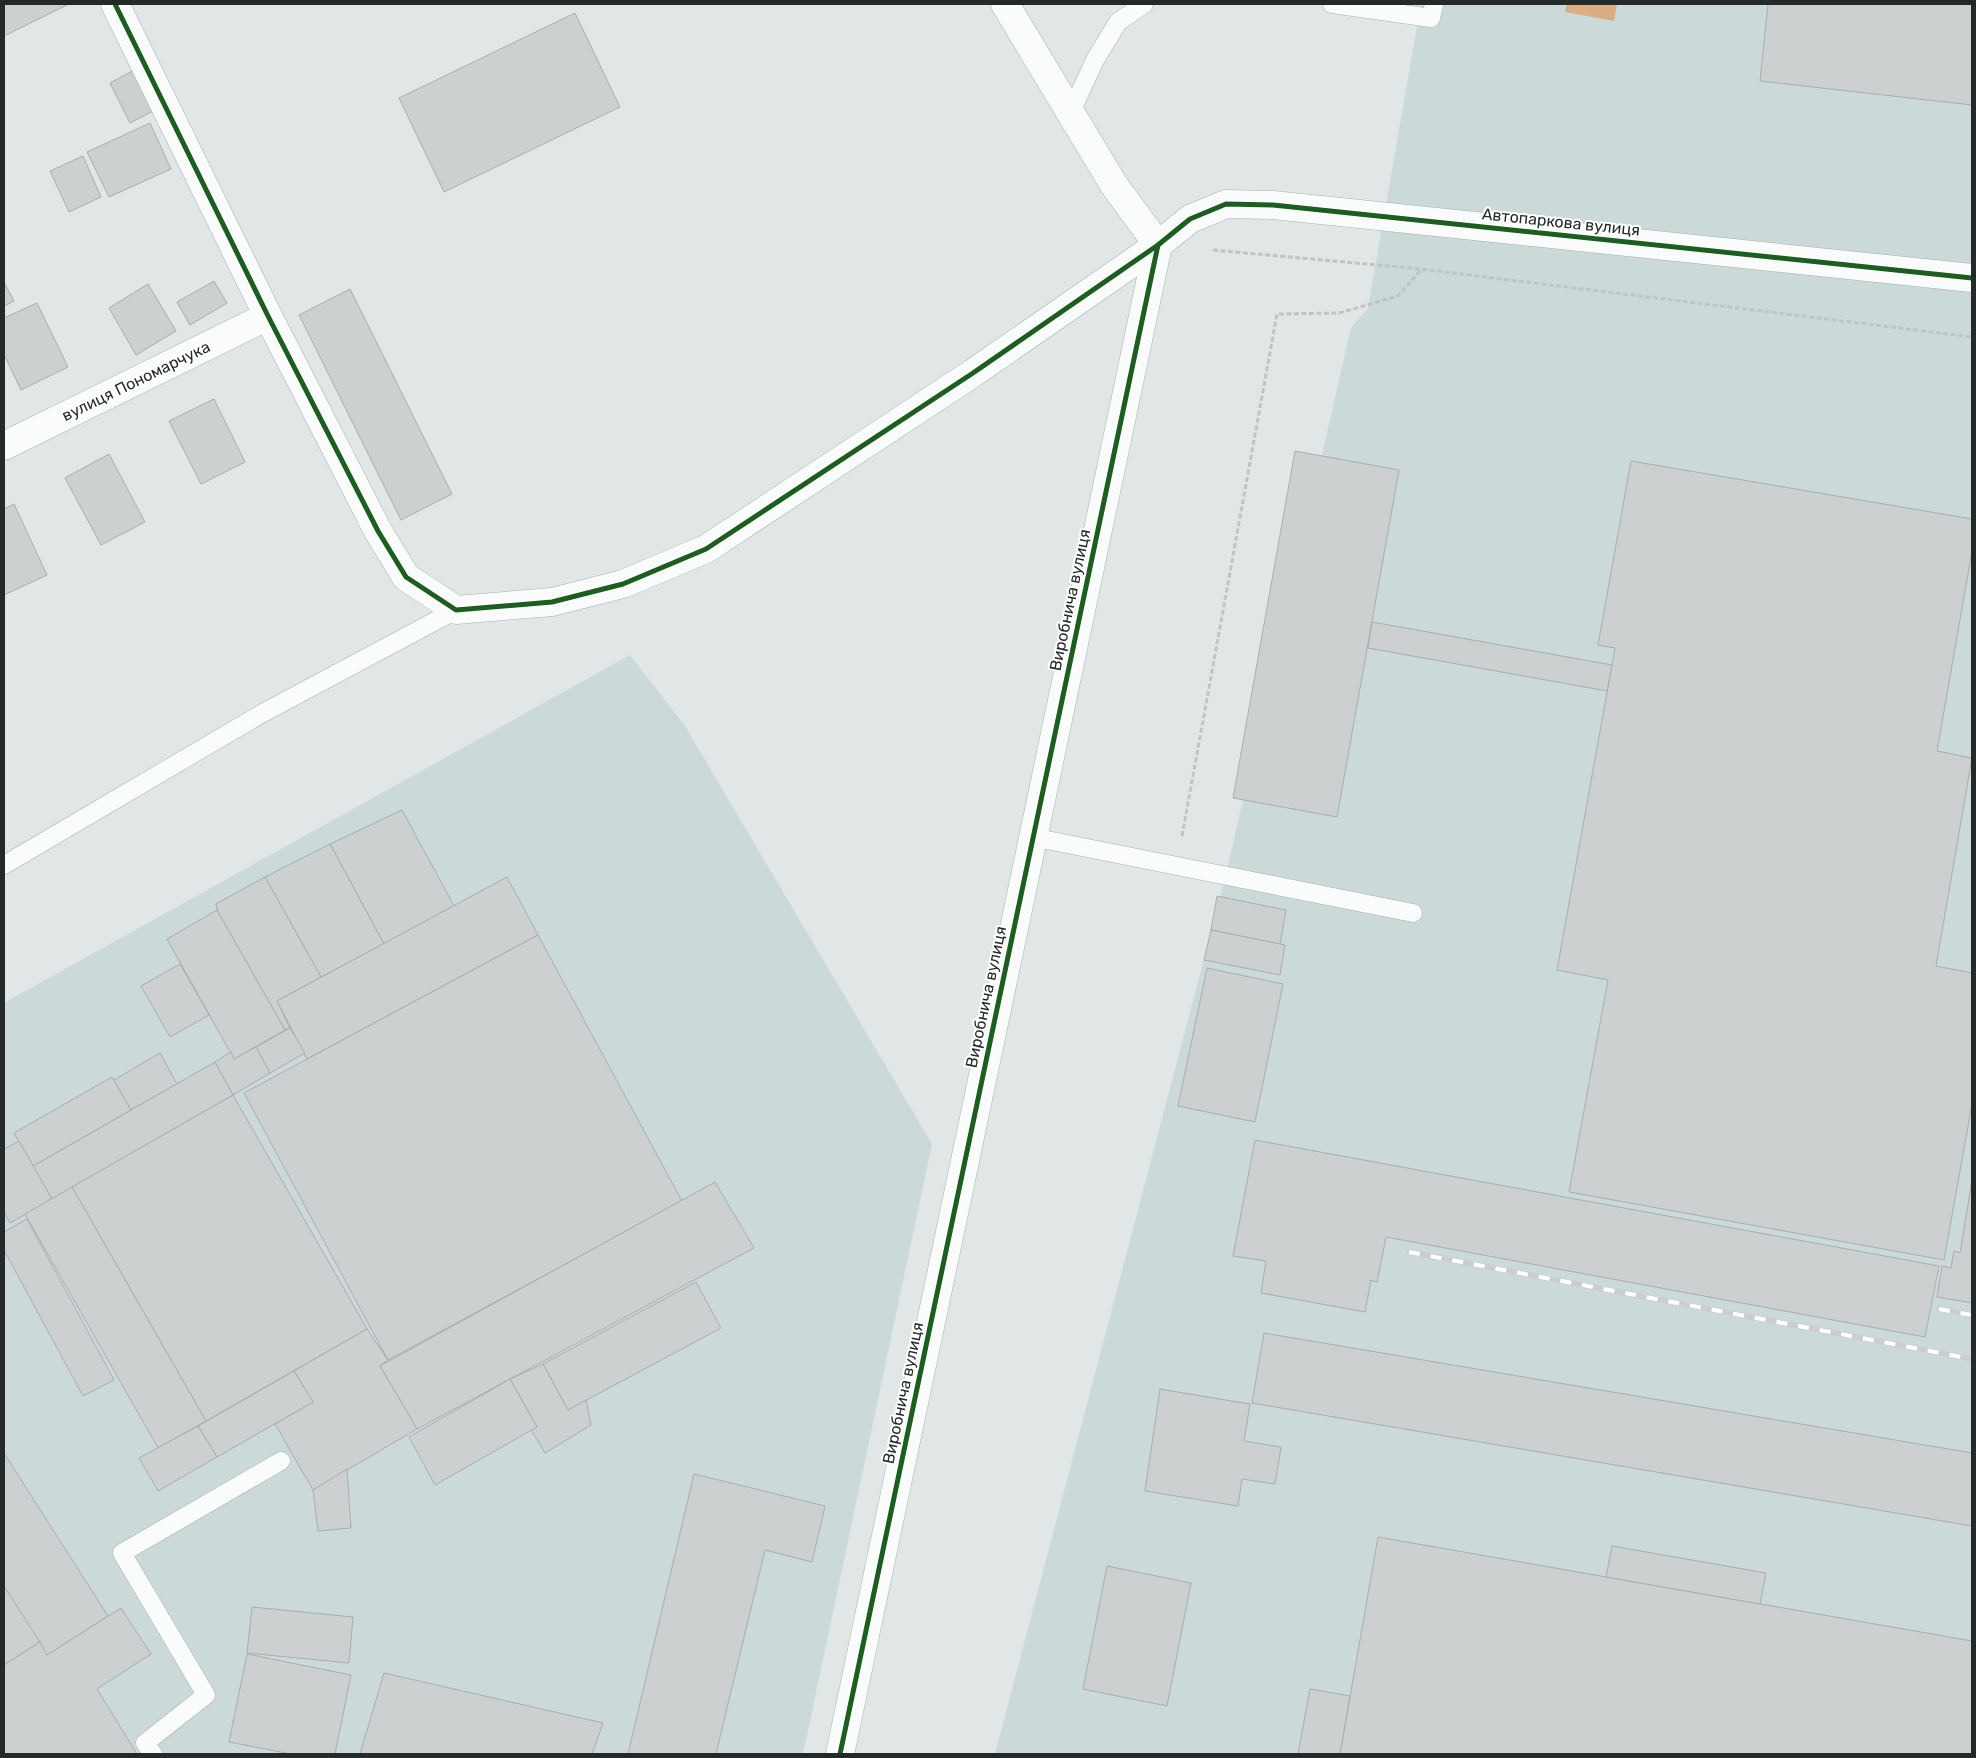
<svg xmlns="http://www.w3.org/2000/svg" width="1976" height="1758" viewBox="0 0 1976 1758" font-family="Rubik,sans-serif">
<rect width="100%" height="100%" fill="#e1e7e7"/>
<!-- built -->
<g fill="#cbd9d9">
<polygon points="1421,4 1972,4 1972,1754 995,1754 1224,883 1351,328 1368,308"/>
<polygon points="630,655 685,726 932,1144 803,1754 4,1754 4,1003"/>
</g>
<!-- water -->
<polygon fill="#d9ae83" points="1567,4 1617,4 1614,21 1565,12"/>
<!-- building -->
<g fill="#ccd0d0" stroke="#a8adad">
<polygon points="4,4 66,4 67,5 4,36"/>
<polygon points="1768,4 1972,4 1972,105 1760,81"/>
<polygon points="575,13 620,107 444,192 399,98"/>
<polygon points="138,68 159,108 130,123 110,83"/>
<polygon points="150,123 171,169 109,197 87,152"/>
<polygon points="83,156 101,197 69,212 50,171"/>
<polygon points="214,281 227,303 190,325 177,302"/>
<polygon points="4,282 14,301 4,306"/>
<polygon points="148,284 176,331 136,355 109,308"/>
<polygon points="350,289 452,494 401,520 299,315"/>
<polygon points="37,303 68,367 21,390 4,354 4,318"/>
<polygon points="214,399 245,462 201,484 169,421"/>
<polygon points="1295,451 1399,470 1337,817 1233,798"/>
<polygon points="109,454 145,522 101,545 65,478"/>
<polygon points="1631,461 1972,519 1972,551 1937,751 1972,758 1936,966 1972,973 1972,1104 1944,1260 1569,1192 1608,980 1557,970 1615,648 1598,645"/>
<polygon points="14,504 47,575 4,595 4,509"/>
<polygon points="1372,622 1612,665 1607,691 1368,648"/>
<polygon points="402,810 454,906 384,944 330,844"/>
<polygon points="330,844 384,944 321,977 265,877"/>
<polygon points="265,877 321,977 277,1001 290,1028 285,1030 217,910 216,904"/>
<polygon points="507,877 538,935 307,1059 277,1001"/>
<polygon points="1217,896 1286,910 1280,944 1211,930"/>
<polygon points="217,910 285,1030 234,1059 167,939"/>
<polygon points="1211,930 1285,945 1280,975 1204,960"/>
<polygon points="538,935 682,1201 388,1360 244,1093"/>
<polygon points="180,964 209,1015 170,1037 141,986"/>
<polygon points="1207,968 1283,984 1255,1122 1178,1106"/>
<polygon points="290,1028 305,1053 270,1073 256,1047"/>
<polygon points="256,1047 270,1073 233,1095 215,1062 231,1052 234,1059"/>
<polygon points="160,1053 177,1084 131,1110 114,1080"/>
<polygon points="215,1062 233,1095 52,1199 33,1166"/>
<polygon points="112,1077 131,1110 33,1166 14,1133"/>
<polygon points="233,1095 367,1329 206,1421 72,1187"/>
<polygon points="1255,1140 1939,1266 1925,1337 1386,1237 1377,1282 1371,1280 1365,1312 1261,1293 1266,1261 1233,1256"/>
<polygon points="19,1141 52,1199 10,1223 4,1212 4,1149"/>
<polygon points="1972,1180 1972,1303 1937,1297 1942,1266 1951,1268 1954,1251 1960,1253"/>
<polygon points="715,1182 754,1248 417,1429 380,1366"/>
<polygon points="72,1187 206,1421 158,1448 25,1214"/>
<polygon points="27,1219 114,1380 83,1396 4,1250 4,1232"/>
<polygon points="696,1282 721,1328 568,1410 543,1364"/>
<polygon points="367,1329 388,1360 380,1366 417,1429 313,1490 275,1424 313,1402 294,1371"/>
<polygon points="1264,1333 1972,1453 1972,1526 1252,1403"/>
<polygon points="543,1364 568,1410 586,1400 591,1425 545,1453 531,1430 537,1427 510,1379"/>
<polygon points="294,1371 313,1402 217,1457 198,1426"/>
<polygon points="510,1379 537,1427 435,1485 409,1437"/>
<polygon points="1160,1389 1250,1404 1244,1441 1281,1447 1275,1484 1242,1479 1238,1506 1145,1491"/>
<polygon points="198,1426 217,1457 158,1491 139,1458"/>
<polygon points="4,1453 108,1616 47,1655 4,1586"/>
<polygon points="347,1469 351,1528 318,1531 313,1490"/>
<polygon points="694,1474 825,1506 812,1562 765,1550 716,1754 628,1754"/>
<polygon points="1378,1537 1972,1641 1972,1754 1340,1754"/>
<polygon points="1612,1546 1766,1573 1760,1604 1606,1577"/>
<polygon points="1107,1566 1191,1583 1167,1706 1083,1689"/>
<polygon points="4,1586 40,1642 4,1665"/>
<polygon points="252,1607 353,1617 349,1663 247,1653"/>
<polygon points="121,1608 151,1654 97,1689 137,1754 4,1754 4,1665 40,1642 47,1655"/>
<polygon points="247,1654 351,1675 335,1754 291,1754 229,1742"/>
<polygon points="384,1673 603,1723 592,1754 595,1754 360,1754"/>
<polygon points="1310,1689 1350,1696 1340,1754 1298,1754"/>
</g>
<g fill="none" stroke-linecap="round" stroke-linejoin="round">
<defs>
<g id="lane">
<polyline points="1332,4 1431,18 1434,4"/>
<polyline points="1071,112 1095,60 1118,22 1144,4"/>
<polyline points="1032,837 1413,913"/>
<polyline points="4,865 261,714 456,610"/>
<polyline points="153,1754 145,1743 206,1695 122,1553 281,1461"/>
</g>
<g id="street">
<polyline points="115,4 268,316 378,531 406,577 456,610 552,602 623,584 706,549 973,373 1158,245 1190,219 1226,204 1273,205 1972,278"/>
<polyline points="1005,4 1114,185 1158,245"/>
<polyline points="4,446 268,316"/>
<polyline points="840,1754 1158,245"/>
</g>
</defs>
<!-- lane casing -->
<use href="#lane" stroke="#aaafaf" stroke-width="19"/>
<!-- street casing -->
<use href="#street" stroke="#aaafaf" stroke-width="29"/>
<!-- path -->
<g stroke="#c1c4c4" stroke-width="3" stroke-dasharray="5 2.5" stroke-linecap="butt">
<polyline points="1213,250 1421,269 1972,337"/>
<polyline points="1182,836 1277,314 1339,313 1398,296 1421,270"/>
</g>
<!-- lane -->
<use href="#lane" stroke="#fafbfb" stroke-width="18"/>
<!-- street -->
<use href="#street" stroke="#fafbfb" stroke-width="28"/>
<defs>
<g id="rail">
<polyline points="1409,1252 1972,1359"/>
<polyline points="1939,1309 1972,1315"/>
</g>
</defs>
<!-- rail casing -->
<use href="#rail" stroke="#cccece" stroke-width="5.5"/>
<!-- rail -->
<use href="#rail" stroke="#fff" stroke-width="4" stroke-dasharray="11" stroke-linecap="butt"/>
<defs>
<g id="cycleway">
<polyline points="115,4 268,316 378,531 406,577 456,610 552,602 623,584 706,549 973,373 1158,245 1190,219 1226,204 1273,205 1972,278"/>
<polyline points="840,1754 1158,245"/>
</g>
</defs>
<!-- cycleway casing -->
<use href="#cycleway" stroke="#fff" stroke-width="8"/>
<!-- cycleway -->
<use href="#cycleway" stroke="#1b5e20" stroke-width="5"/>
</g>
<g text-anchor="middle" dominant-baseline="central" stroke-width="4" stroke-linejoin="round" paint-order="stroke">
<!-- street labels -->
<g font-size="16" fill="#242929" stroke="#fff">
<text transform="translate(1561 222) rotate(6)">Автопаркова вулиця</text>
<text transform="translate(136 381) rotate(-26)">вулиця Пономарчука</text>
<text transform="translate(1070 600) rotate(-78)">Виробнича вулиця</text>
<text transform="translate(986 997) rotate(-78)">Виробнича вулиця</text>
<text transform="translate(903 1393) rotate(-78)">Виробнича вулиця</text>
</g>
</g>
<!-- border -->
<rect width="1976" height="1758" fill="none" stroke="#242929" stroke-width="10"/>
</svg>
